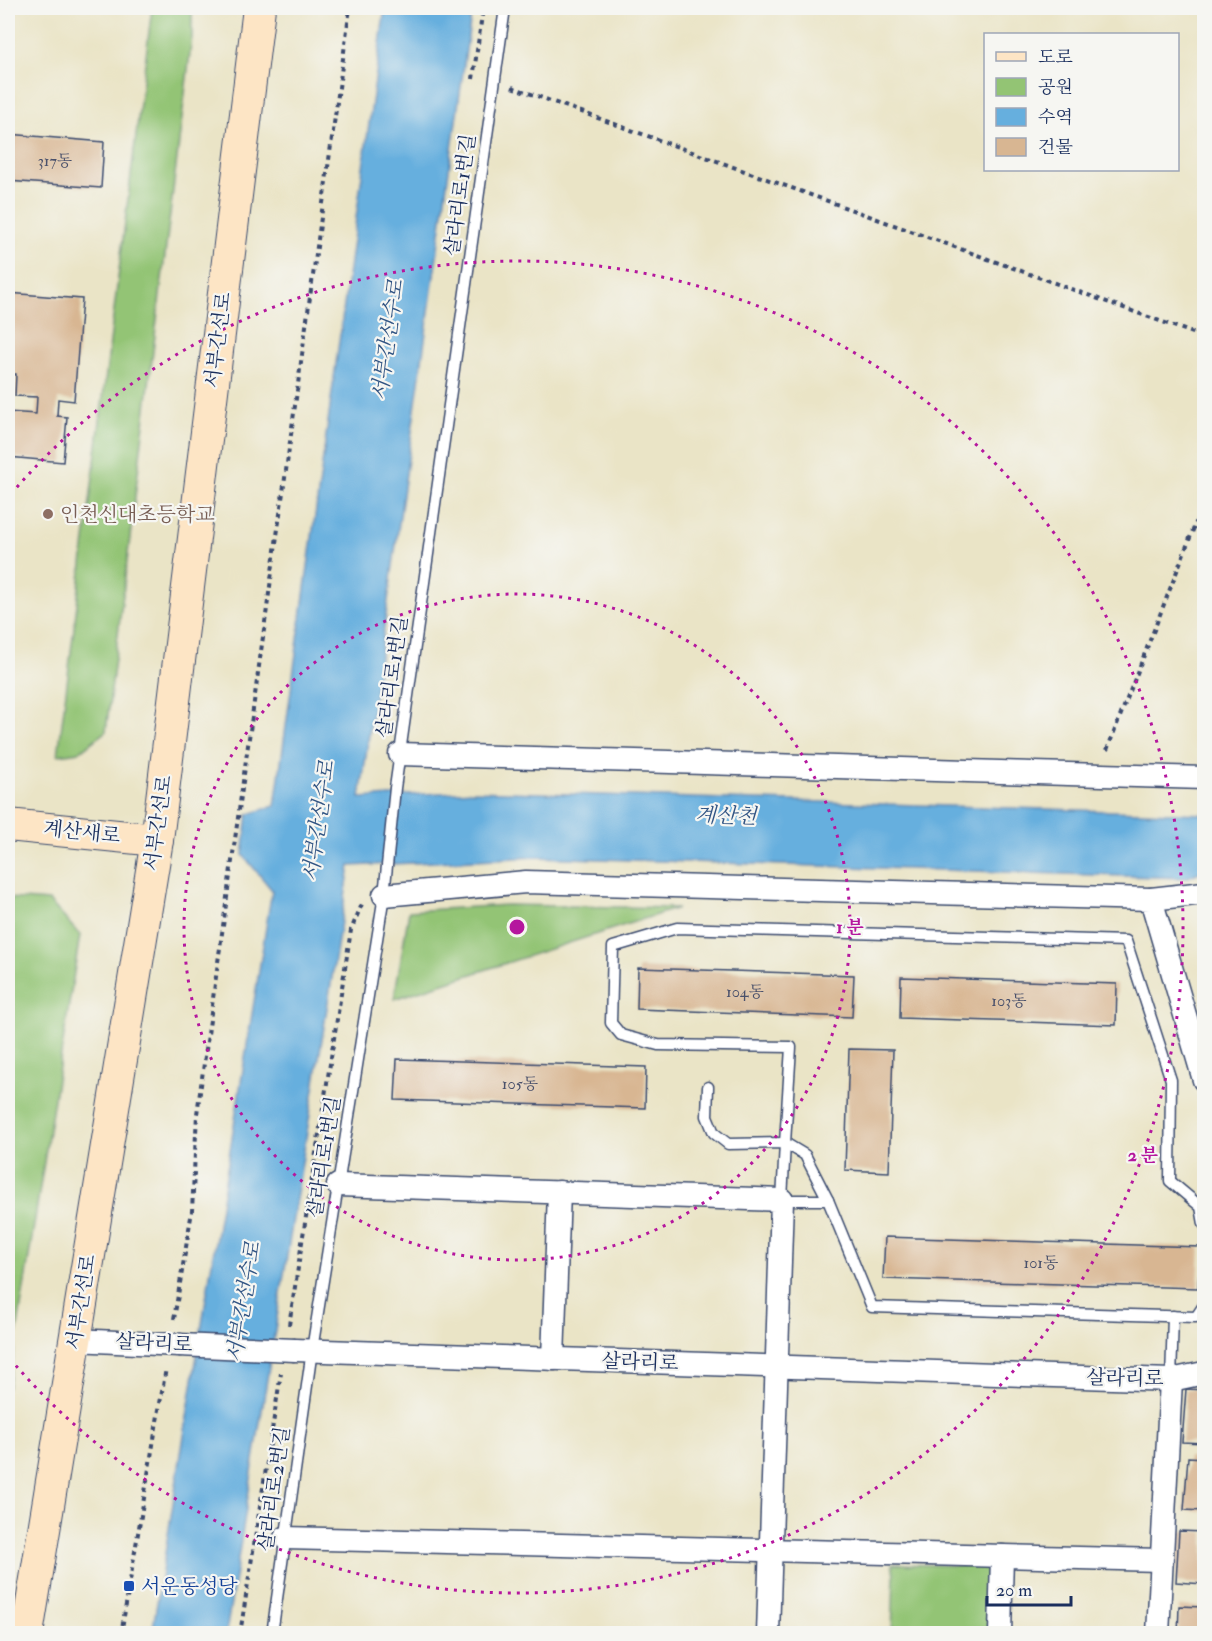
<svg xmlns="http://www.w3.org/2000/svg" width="1212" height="1641" viewBox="0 0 1212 1641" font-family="'IM FELL Double Pica','Noto Serif KR',serif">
<rect width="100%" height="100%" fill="#f6f6f2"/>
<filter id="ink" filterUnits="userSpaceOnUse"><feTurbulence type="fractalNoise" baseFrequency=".0167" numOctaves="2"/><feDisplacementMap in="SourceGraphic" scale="12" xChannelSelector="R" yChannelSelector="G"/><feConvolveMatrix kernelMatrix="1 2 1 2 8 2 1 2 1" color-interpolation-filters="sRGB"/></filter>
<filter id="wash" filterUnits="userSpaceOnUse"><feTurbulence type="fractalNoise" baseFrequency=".008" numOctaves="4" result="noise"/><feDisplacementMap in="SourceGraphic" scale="24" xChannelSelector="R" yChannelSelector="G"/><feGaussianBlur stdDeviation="1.35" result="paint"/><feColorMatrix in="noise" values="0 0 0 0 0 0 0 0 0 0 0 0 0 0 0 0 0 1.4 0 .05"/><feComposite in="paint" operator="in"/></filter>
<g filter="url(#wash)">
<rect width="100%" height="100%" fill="#eae4c6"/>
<!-- green -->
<g fill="#93c474" stroke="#577a69" stroke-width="1.5">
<polygon points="152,8 192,8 192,37 106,731 79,752 58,755"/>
<polygon points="8,898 49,901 80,935 8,1389"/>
<polygon points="507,905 678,908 394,999 409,911"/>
<polygon points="892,1564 990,1566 988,1633 892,1634 894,1574"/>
</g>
<!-- water -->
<polygon fill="#66afde" stroke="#406f9e" stroke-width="1.5" points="385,8 472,8 360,798 473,791 1204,814 1204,870 1186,878 536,857 350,866 226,1633 152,1634 272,890 243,855 248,814 275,806"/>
<g id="blocks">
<!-- building -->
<g fill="#d8b692">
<polygon points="8,134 104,142 101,188 8,181"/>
<polygon points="8,293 82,299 74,401 58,399 57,416 67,417 63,462 8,457 8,412 36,414 37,397 15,396 16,374 8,374"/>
<polygon points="638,968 854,975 852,1017 637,1009"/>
<polygon points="901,977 1117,984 1116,1025 900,1018"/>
<polygon points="849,1049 893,1050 889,1172 845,1170"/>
<polygon points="397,1059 646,1067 645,1108 395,1100"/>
<polygon points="885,1237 1200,1247 1198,1288 883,1279"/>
<polygon points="1186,1389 1204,1390 1204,1443 1182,1442"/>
<polygon points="1188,1457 1204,1458 1204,1511 1184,1510"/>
<polygon points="1179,1531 1204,1532 1204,1584 1176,1582"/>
<polygon points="1179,1606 1204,1607 1204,1634 1178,1634"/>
</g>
</g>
</g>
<g filter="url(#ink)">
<use href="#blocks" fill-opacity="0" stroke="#3a4a6e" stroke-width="1.5"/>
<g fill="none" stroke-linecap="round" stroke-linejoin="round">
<defs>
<g id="lane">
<polyline points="708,1087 707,1116 714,1133 728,1144 785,1143 782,1200 828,1200 872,1307 1196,1317 1204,1305"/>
<polyline points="828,1200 805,1155 785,1143 791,1047 658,1045 621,1035 611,1023 613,947 677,928 1126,941 1171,1080 1170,1181 1201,1207 1204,1224"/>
<polyline points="1171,1380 1173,1316"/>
<polyline points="272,1634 312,1350 384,895 395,788 505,8"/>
</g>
<g id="street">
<polyline points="400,754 1204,778"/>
<polyline points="384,895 526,882 1151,899 1204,1080"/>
<polyline points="1151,899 1204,893"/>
<polyline points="338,1185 782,1200 768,1634"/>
<polyline points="75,1340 179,1345"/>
<polyline points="295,1350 1171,1380 1204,1373"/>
<polyline points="553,1359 559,1192"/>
<polyline points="285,1538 1160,1560"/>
<polyline points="1000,1634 1002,1556"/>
<polyline points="1158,1634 1171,1380"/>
</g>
<g id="secondary">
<polyline points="8,825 157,840"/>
<polyline points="27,1634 157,840 259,8"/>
</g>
</defs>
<!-- lane casing -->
<use href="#lane" stroke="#3a4a6e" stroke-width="13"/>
<!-- street casing -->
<use href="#street" stroke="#3a4a6e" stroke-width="25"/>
<!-- secondary casing -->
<use href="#secondary" stroke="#3a4a6e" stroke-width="34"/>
<!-- path -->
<g stroke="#3a4a6e" stroke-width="4" stroke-dasharray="4.5 4.5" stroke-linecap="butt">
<polyline points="473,79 483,8"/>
<polyline points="512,87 1204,337"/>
<polyline points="1107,750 1204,502"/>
<polyline points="174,1319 192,1211 197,1114 350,8"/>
<polyline points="289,1325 351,930 362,904"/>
<polyline points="8,1362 12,1362"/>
<polyline points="121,1634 166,1368"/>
<polyline points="240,1634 281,1373"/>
</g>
<!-- lane -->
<use href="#lane" stroke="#fff" stroke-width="10"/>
<!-- street -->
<use href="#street" stroke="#fff" stroke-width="22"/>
<!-- secondary -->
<use href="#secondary" stroke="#fde5c5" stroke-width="32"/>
<defs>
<polyline id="street-bridge" points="179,1345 295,1350"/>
</defs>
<!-- street-bridge casing -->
<use href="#street-bridge" stroke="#3a4a6e" stroke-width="25" stroke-linecap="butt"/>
<!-- street-bridge -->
<use href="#street-bridge" stroke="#fff" stroke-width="22"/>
</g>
</g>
<!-- distance rings -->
<g fill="none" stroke="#b5179e" stroke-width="3" stroke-dasharray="3 6">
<circle cx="517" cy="927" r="333"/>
<path d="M11 494A666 666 0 1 1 11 1360"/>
</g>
<!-- markers -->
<circle fill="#8d6e63" stroke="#f6f6f2" stroke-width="2" cx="48" cy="514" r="6"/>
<rect fill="#1a4fb4" stroke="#f6f6f2" stroke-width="2" x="123" y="1580" width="12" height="12" rx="3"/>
<g text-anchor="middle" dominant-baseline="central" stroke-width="4.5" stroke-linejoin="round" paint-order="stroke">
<!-- number labels -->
<g font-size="16" fill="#4a516b">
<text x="55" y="161">317동</text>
<text x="745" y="992">104동</text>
<text x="1009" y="1001">103동</text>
<text x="520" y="1084">105동</text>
<text x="1041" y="1263">101동</text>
</g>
<!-- street labels -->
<g font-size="20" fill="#1b2f5e" stroke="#f6f6f2">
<text transform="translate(460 195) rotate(-82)">살라리로1번길</text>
<text transform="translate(218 340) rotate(-83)">서부간선로</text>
<text transform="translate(392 677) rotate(-82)">살라리로1번길</text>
<text transform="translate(158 823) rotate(-82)">서부간선로</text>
<text transform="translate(82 832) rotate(6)">계산새로</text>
<text transform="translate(324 1157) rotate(-81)">살라리로1번길</text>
<text transform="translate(81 1302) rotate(-81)">서부간선로</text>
<text transform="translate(154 1343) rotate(3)">살라리로</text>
<text transform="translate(640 1362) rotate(2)">살라리로</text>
<text transform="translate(1125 1378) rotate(1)">살라리로</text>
<text transform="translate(274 1489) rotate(-82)">살라리로2번길</text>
</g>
<!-- education labels -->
<g font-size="20" fill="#785e54" stroke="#f6f6f2" text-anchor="start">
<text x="60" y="514">인천신대초등학교</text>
</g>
<!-- transit labels -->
<g font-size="20" fill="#164399" stroke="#f6f6f2" text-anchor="start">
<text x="141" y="1586">서운동성당</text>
</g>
<!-- water labels -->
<g font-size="21" font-style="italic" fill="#325584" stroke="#f6f6f2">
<text transform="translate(388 340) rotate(-82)">서부간선수로</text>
<text transform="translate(726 816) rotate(2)">계산천</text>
<text transform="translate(319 821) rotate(-82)">서부간선수로</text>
<text transform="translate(244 1302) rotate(-81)">서부간선수로</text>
</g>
</g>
<circle cx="517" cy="927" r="9" fill="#b5179e" stroke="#f6f6f2" stroke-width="3"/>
<g font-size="18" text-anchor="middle" font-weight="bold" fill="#b5179e" stroke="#f6f6f2" stroke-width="4.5" stroke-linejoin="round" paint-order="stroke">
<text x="850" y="933">1 분</text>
<text x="1143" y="1161">2 분</text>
</g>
<!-- margin -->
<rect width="1212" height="1641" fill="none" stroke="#f6f6f2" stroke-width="30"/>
<!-- legend -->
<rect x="984" y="33" width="195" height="138" fill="#f6f6f2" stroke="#9ea6b7" stroke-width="1.5"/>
<rect x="996" y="52" width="30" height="9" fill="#fde5c5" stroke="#9ea6b7" stroke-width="1.5"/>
<text x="1038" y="63" font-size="18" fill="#1b2f5e">도로</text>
<rect x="996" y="78" width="30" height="18" fill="#93c474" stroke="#9ea6b7" stroke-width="1.5"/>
<text x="1038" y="93" font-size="18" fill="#1b2f5e">공원</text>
<rect x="996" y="108" width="30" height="18" fill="#66afde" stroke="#9ea6b7" stroke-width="1.5"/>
<text x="1038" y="123" font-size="18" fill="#1b2f5e">수역</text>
<rect x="996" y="138" width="30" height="18" fill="#d8b692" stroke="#9ea6b7" stroke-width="1.5"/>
<text x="1038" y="153" font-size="18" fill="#1b2f5e">건물</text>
<!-- scale -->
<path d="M987 1596v9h84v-9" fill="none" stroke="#1b2f5e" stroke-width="3"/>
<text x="996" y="1596" font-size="18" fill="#1b2f5e" stroke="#f6f6f2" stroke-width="4.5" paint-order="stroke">20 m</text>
</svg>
